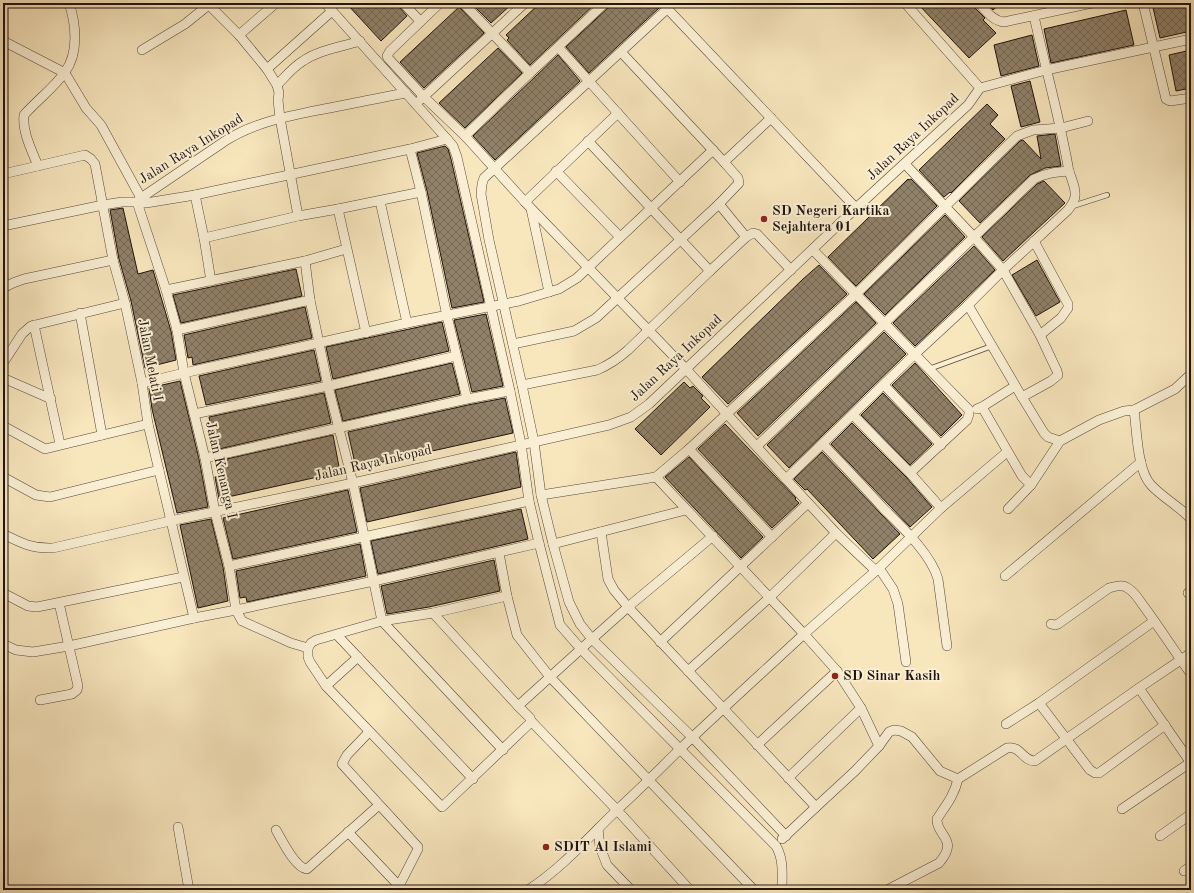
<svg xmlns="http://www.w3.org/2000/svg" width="1194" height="893" viewBox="0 0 1194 893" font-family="'Old Standard TT',serif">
<defs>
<pattern id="building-cross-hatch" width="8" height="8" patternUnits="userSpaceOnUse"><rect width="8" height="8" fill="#908169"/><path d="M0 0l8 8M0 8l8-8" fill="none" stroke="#756855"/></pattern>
</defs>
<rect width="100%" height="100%" fill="#f8e6bd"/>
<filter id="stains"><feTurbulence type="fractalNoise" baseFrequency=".005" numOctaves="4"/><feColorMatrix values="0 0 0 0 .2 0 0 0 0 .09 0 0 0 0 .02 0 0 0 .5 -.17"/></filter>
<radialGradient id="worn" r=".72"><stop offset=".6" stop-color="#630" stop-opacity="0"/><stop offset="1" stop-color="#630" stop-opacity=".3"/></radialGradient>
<!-- building -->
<g fill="url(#building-cross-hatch)" stroke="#20130d">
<polygon points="346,3 397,3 399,7 407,16 381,41"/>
<polygon points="471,3 513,3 491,23"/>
<polygon points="540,3 596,3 530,65 507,40 509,38 506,35"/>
<polygon points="611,3 656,3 659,8 589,73 566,47 609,7"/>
<polygon points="917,3 973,3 974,7 985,18 983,20 996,33 969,58"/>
<polygon points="987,3 1001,3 993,10"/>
<polygon points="1152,3 1191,3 1191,31 1160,38"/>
<polygon points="459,7 484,33 424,88 400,62"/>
<polygon points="1126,10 1134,45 1051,63 1044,29"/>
<polygon points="1032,35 1039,66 1001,76 994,45"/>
<polygon points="498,48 522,73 465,128 439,103"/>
<polygon points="1191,50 1191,88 1176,91 1169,55"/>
<polygon points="558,55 580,81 495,160 473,136"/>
<polygon points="1030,81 1040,122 1021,127 1011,86"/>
<polygon points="987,104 998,115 990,124 1005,139 951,193 950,192 944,197 919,170"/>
<polygon points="1055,134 1061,166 1045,168 1030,175 980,223 959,201 1020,141 1023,140 1041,159 1037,136"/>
<polygon points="445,146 448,149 451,159 484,302 452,308 427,191 417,153"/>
<polygon points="908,179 909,180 911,179 937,206 856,286 828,257"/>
<polygon points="1044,181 1065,203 1003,261 982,237 1037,184"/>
<polygon points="123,208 138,274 153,270 171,331 176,360 145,368 131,301 119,259 110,210"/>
<polygon points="945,215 965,237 885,315 864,294"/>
<polygon points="974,246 995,270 962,302 915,346 893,323"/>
<polygon points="1037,260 1060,302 1036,316 1012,275"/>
<polygon points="819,265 847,294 728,404 702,377 803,279"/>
<polygon points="296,269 302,296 181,323 173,295"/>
<polygon points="856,302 876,323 758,436 737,413"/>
<polygon points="305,307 312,338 197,364 193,365 192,357 188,358 184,335"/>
<polygon points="486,314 503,386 472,392 454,320"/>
<polygon points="442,322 449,351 333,379 326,347"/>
<polygon points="884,332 906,354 789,468 767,445"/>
<polygon points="314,350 321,381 206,405 199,376"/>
<polygon points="452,363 460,394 343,421 335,390"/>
<polygon points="915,363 962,415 941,436 892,385"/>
<polygon points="180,381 199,459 208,507 177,513 152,409 149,388"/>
<polygon points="684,382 690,388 693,386 703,396 701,398 710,407 661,455 635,429"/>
<polygon points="324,393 331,423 215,450 209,417"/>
<polygon points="883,393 932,444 910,465 861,415"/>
<polygon points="505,398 513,433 356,468 348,432 468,405"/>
<polygon points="852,423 906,477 932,507 910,527 831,444"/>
<polygon points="725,424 796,498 795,499 799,503 772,528 698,449"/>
<polygon points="333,435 340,472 219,499 215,477 221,476 218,461"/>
<polygon points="516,452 521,487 367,522 360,488"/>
<polygon points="822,452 900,534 873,559 807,489 805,490 794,479"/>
<polygon points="689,457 763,537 741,558 665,477"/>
<polygon points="348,490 357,532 233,559 223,518"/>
<polygon points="521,509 528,539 378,574 371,541"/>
<polygon points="211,519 223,567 228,601 198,608 180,525"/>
<polygon points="360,544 366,576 247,602 246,597 240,598 236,571"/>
<polygon points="494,560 500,591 429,607 387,614 381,586"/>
</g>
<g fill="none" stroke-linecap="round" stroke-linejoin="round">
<defs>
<g id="service">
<polyline points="1073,206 1107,195"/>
<polyline points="929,369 992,346"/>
</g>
<g id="minor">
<path d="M325 3 447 139 453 146 457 157 510 391 521 444 529 501 539 543 560 625 581 649 776 846C784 860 782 874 782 890"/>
<polyline points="403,3 420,21"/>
<polyline points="440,3 390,51 387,56 388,58 424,97 465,136 525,202 686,369 786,479"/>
<polyline points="463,3 530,73 605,3"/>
<polyline points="662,3 856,208"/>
<polyline points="905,3 980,88"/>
<path d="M979 3C986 11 993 21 1004 22L1092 3"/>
<polyline points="1143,3 1166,99 1170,101 1191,98"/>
<polyline points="209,5 239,35 267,69 277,85 279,93 278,100 280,118 298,216"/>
<polyline points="667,9 484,178 482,184 481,194 489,240 522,385 534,442 541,495 553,544 569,602 580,624 592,639 693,738 786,836"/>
<path d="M1034 16C1045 66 1059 116 1068 166 1069 175 1075 184 1075 193 1076 199 1072 205 1068 210L1003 270 1040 335 1057 371 1058 375 1051 381 1022 397 1044 433 1048 437 1060 441 1099 420 1124 411 1134 410 1175 389 1191 374"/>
<polyline points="239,35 276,3"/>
<polyline points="7,43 65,73 86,108 101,125 141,198"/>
<polyline points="558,47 680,182"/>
<polyline points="142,50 185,24 211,3"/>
<polyline points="267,69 332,11"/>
<path d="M277 85C285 77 293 67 303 61 319 50 341 47 360 41"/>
<polyline points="420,100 525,3"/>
<polyline points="465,136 530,73"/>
<polyline points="447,139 410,149 195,195 146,203 137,202 166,290 177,330 184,373 205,458 215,512 229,566 236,610 374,581 539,543"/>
<polyline points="588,141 710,271 746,237 753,233 757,234 791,270"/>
<polyline points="410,149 421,192 447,316 467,399"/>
<polyline points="724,162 771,118"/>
<path d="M38 166C32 151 22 132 24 115 37 100 54 88 65 72 79 53 76 24 69 3"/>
<polyline points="556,171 620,237"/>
<polyline points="3,174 85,155 91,159 95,164 113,260 125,303 142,383 148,424 194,618 69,646 33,652 16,650 3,644"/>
<polyline points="195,195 204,238 298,216 338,209 366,333"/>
<polyline points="380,201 407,323"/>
<polyline points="525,202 618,113"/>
<polyline points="719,204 746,237"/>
<polyline points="338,209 421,192"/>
<polyline points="531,209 549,292"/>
<path d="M3 226 103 205 122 202H137L141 198 225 141C255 122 289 116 324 109 351 104 378 98 406 93"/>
<polyline points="204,238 211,281"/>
<polyline points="1034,241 1068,304 1068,308 1061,318 1040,335"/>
<polyline points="813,250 969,410 969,414 967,420 910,473"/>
<polyline points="305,261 310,300 328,386 353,483 382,621 503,750"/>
<polyline points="3,288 13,283 24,279 113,260"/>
<polyline points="166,290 305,261 346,249"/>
<polyline points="968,305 1022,397"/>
<polyline points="80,313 102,435"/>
<polyline points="34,325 60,444"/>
<polyline points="177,330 310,300"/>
<polyline points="513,344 574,331 596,318 719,204 739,183 738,178 724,162 621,52"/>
<polyline points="3,363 22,334 31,326 125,303"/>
<polyline points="3,378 51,399"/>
<polyline points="142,383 184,373 407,323 519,301 559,289 577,278 713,150"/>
<path d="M522 385 597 370C609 365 619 358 628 350L710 271"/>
<polyline points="884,385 941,445"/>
<polyline points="982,407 1022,476 1031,485 1060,441"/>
<polyline points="977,409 982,407 1015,386"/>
<path d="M1134 410C1137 431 1137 470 1151 485 1163 498 1179 506 1191 519"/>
<polyline points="194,414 328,386 456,356"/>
<polyline points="853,415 910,473 941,508"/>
<polyline points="3,426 45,449 148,424"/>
<path d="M823 444C844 466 864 487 884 509 902 527 931 554 938 579L947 646"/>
<path d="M757 446 1034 179C1046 173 1056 172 1069 171"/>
<polyline points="689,449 772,537"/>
<polyline points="1007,452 941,508 879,568 804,634 656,477 689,449 856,294 1017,136 1033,130 1061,128 1088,121"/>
<polyline points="205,458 467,399 510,391"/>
<polyline points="3,477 36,495 50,497 159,470"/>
<polyline points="541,495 656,477"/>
<polyline points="1008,509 1031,485"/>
<polyline points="601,532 608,579 614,590 628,607 592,639 550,677 524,644 517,635 507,596 433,613 382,621 316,640 311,643 308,648 308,657 310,662 326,686 442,807 529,724 531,721 530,718 518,706 550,677 754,890"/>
<path d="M3 534C21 543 32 549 53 548L170 521 353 483 609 425 631 417 649 404 856 208 968 105 980 88 1046 70 1191 39"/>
<path d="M713 536 628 607 816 807 855 771 879 746 889 732 894 730 901 731 912 737 940 771 958 779 1007 748C1021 745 1022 761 1035 761L1139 688 1191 653"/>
<polyline points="553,544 686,510"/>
<polyline points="499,553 507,596"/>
<polyline points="229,566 529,501"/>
<polyline points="879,568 893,589 898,604 906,662"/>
<polyline points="876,571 836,533 786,479 915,354 968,305 1003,270 974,237 905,164"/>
<polyline points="1005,576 1141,462"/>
<polyline points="3,593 28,606 37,607 183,577"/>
<polyline points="1188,593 1191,591"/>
<polyline points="433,613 518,706"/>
<polyline points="194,618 236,610 242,621 291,643 308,648"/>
<path d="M1051 624 1055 625 1058 624 1109 588C1116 586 1123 584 1129 589 1136 593 1140 602 1145 608 1161 630 1175 652 1191 674"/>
<polyline points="337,635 473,779"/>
<polyline points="660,642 808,503"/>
<polyline points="688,671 769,598 836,533"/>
<polyline points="326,686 358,657"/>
<polyline points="1139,688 1191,763"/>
<polyline points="40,700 72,694 77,690 78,686 59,603"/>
<polyline points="1039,703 1090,770 1095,773 1099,773 1165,725"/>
<polyline points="531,721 617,810 690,890"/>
<polyline points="1006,724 1039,703 1154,621"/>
<polyline points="369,732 347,755 342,764 418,847 418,849 399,886 403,890"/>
<polyline points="757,745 837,671"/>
<polyline points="788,778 861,708"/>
<polyline points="1122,809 1191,762"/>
<polyline points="178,827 189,890"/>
<polyline points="598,829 600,847 607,865 631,890"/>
<path d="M276 830C282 840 295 868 307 869L379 805"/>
<polyline points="348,832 399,886"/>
<polyline points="1160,836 1191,814"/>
<polyline points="782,839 816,807"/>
<polyline points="1184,871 1191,866"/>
<path d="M528 890C562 868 589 837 618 809 639 790 659 770 679 750 720 711 762 673 804 634L837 671 861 708 879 746"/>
<path d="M887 890 939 863C960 839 936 836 937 819 946 805 954 796 958 779"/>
</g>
</defs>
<!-- service casing -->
<use href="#service" stroke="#564839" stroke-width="6"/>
<!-- minor casing -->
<use href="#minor" stroke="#564839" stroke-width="10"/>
<!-- service -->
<use href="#service" stroke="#faefd4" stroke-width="4.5"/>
<!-- minor -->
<use href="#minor" stroke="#faefd4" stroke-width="9"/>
</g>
<!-- markers -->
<g fill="#8f2418" stroke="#faefd4" stroke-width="1.5">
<circle cx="764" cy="219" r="4"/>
<circle cx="835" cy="676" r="4"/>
<circle cx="546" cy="847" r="4"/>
</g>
<g text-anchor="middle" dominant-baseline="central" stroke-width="4" stroke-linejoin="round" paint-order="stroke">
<!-- street labels -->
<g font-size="14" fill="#20130d" stroke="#faefd4">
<text transform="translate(913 137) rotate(-43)">Jalan Raya Inkopad</text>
<text transform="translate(191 149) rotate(-32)">Jalan Raya Inkopad</text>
<text transform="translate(676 358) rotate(-43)">Jalan Raya Inkopad</text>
<text transform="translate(150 360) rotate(79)">Jalan Melati I</text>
<text transform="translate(373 463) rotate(-13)">Jalan Raya Inkopad</text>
<text transform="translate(221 470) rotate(77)">Jalan Kenanga I</text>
</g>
<!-- poi labels -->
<g font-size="14" font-weight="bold" fill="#20130d" stroke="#faefd4" text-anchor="start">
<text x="772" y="211">SD Negeri Kartika<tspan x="772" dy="16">Sejahtera 01</tspan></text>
<text x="843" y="676">SD Sinar Kasih</text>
<text x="554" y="847">SDIT Al Islami</text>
</g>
</g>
<!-- margin -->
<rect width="1194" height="893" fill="none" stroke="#f8e6bd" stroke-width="16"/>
<rect x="4" y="4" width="1186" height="885" fill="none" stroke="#20130d" stroke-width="2"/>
<rect x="8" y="8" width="1178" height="877" fill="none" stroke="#20130d"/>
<rect width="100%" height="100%" filter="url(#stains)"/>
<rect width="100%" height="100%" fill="url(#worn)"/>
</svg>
